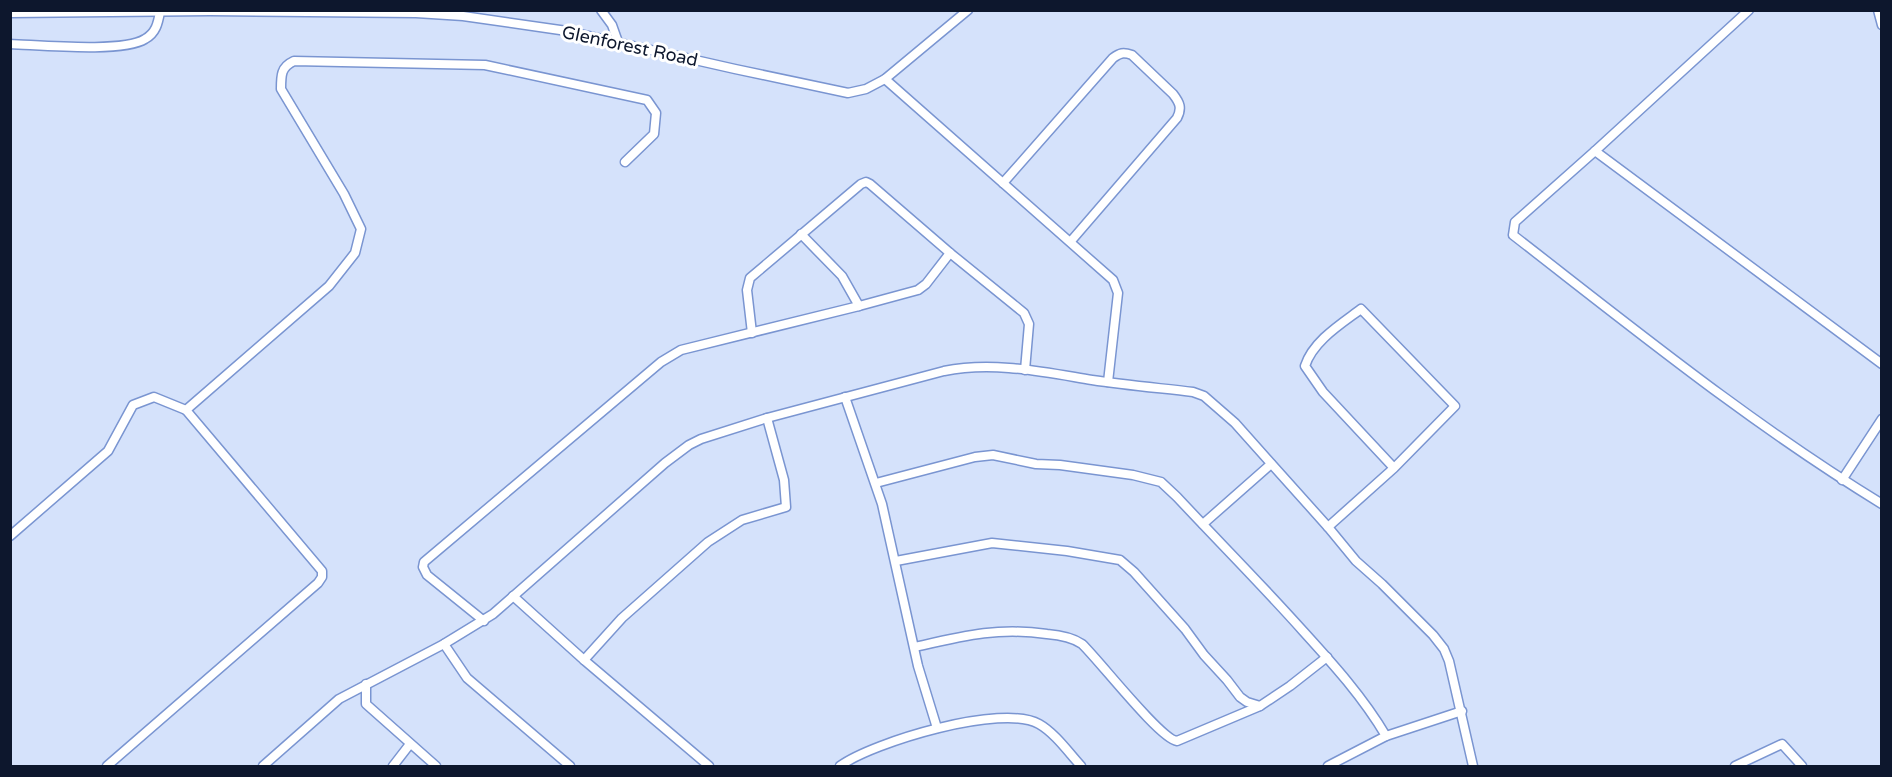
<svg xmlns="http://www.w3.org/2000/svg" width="1892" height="777" viewBox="0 0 1892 777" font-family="'Varela Round',sans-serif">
<rect width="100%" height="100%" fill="#d5e2fb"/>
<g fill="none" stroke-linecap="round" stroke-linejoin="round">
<defs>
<g id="minor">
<polyline points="601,10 612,25 618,42"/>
<path d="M1749 10 1595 151 1515 222 1513 235C1633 328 1751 424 1882 504"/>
<polyline points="1878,10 1882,25"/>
<polyline points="10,13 210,11 416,13 463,16 567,31 735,69 848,93 866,89 885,79 968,10"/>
<path d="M10 44C40 45 123 53 145 39 156 33 158 23 160 12"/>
<polyline points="885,79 1113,280 1118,293 1108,382"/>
<polyline points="1595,151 1882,364"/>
<path d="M1003 183 1113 58C1120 53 1123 52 1132 55L1173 94C1180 103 1182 108 1177 118L1071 241"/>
<polyline points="801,234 842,276 859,306"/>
<polyline points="752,333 747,290 750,278 861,184 866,182 870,184 950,253 1024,313 1029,324 1025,370"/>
<polyline points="845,397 882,504 918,666 937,728"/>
<polyline points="1842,480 1882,419"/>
<path d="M876 483 975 457 993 455 1036 464 1060 465 1133 475 1161 482 1177 497C1219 542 1262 585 1303 631 1333 664 1363 697 1386 736"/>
<polyline points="1203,524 1271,464"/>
<path d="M1328 527 1394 468 1455 406 1361 309C1341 324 1313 341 1305 366L1323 392 1394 468"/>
<path d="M10 536 108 451 133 405 154 397 186 410 329 286 355 253 361 229 344 194 281 89C281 75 281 67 294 61L485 65 647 100 656 113 654 134 625 162"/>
<polyline points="896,561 992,543 1067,551 1120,560 1134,572 1185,629 1204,655 1227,680 1240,697 1247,702 1260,706"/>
<polyline points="513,596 584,660 709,766"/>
<polyline points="484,621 427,575 423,567 424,562 661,362 681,350 859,306 918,290 926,284 950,253"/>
<polyline points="444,644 467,678 570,766"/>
<path d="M915 647C963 636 997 627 1047 634 1059 635 1072 637 1082 644 1099 660 1160 739 1177 741L1260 706 1290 686 1327 657"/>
<polyline points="584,660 622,618 708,542 742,520 786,507 784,480 767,418"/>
<polyline points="366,684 366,704 436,766"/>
<polyline points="107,766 318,583 322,577 322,571 186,410"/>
<path d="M263 766 339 699 444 644 493 614 665 463 689 445 701 439 767 418 944 371C993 361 1043 372 1092 380 1125 385 1159 388 1193 392L1204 396 1235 423 1328 527 1356 561 1382 584 1433 635 1444 649 1449 661 1473 766"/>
<polyline points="393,766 410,744"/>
<path d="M840 766C873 742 1003 703 1039 724 1055 733 1069 753 1081 766"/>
<polyline points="1328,766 1386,736 1462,711"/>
<polyline points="1735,766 1782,744 1802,766"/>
</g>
</defs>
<!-- minor casing -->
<use href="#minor" stroke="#7a95d1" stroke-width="11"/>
<!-- minor -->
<use href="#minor" stroke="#fff" stroke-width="8"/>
</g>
<g text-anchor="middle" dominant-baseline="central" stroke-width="6" stroke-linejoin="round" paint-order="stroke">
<!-- street labels -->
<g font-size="18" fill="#0d172d" stroke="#fff">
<text transform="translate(630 46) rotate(12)">Glenforest Road</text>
</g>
</g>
<!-- border -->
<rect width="1892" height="777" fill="none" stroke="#0d172d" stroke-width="24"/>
</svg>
